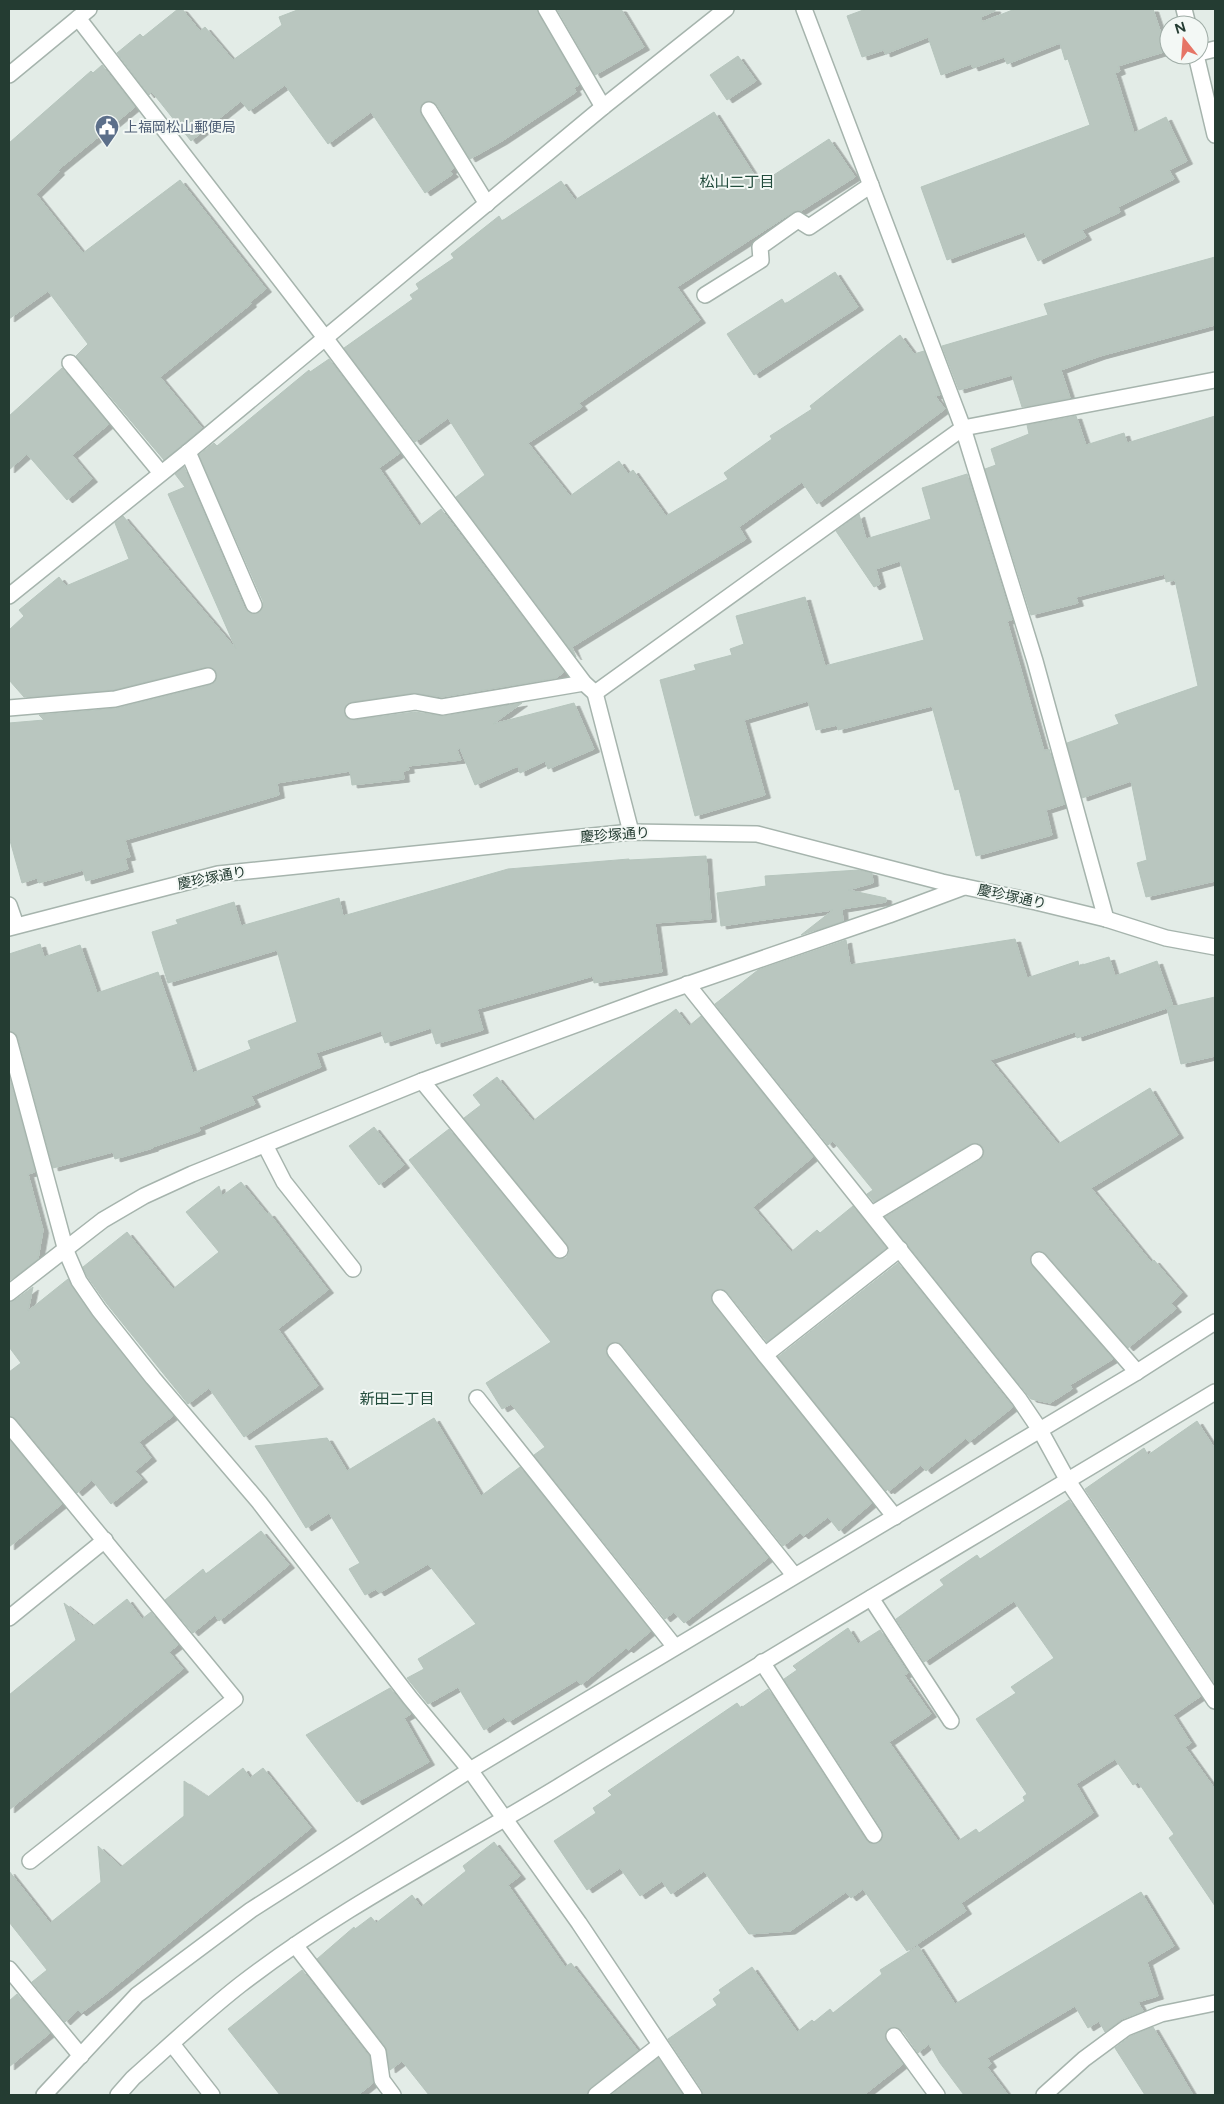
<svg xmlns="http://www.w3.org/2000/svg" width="1224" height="2104" viewBox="0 0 1224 2104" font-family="Figtree,'Noto Sans JP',sans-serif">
<defs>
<filter id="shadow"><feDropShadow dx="5.5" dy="3" stdDeviation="0" flood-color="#0004"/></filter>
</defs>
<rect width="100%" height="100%" fill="#e3ece7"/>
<!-- building -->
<g fill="#b9c6bf" stroke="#b6c5bd" filter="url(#shadow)">
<polygon points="178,9 182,9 200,31 205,27 233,60 282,25 279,17 300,9 537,9 579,85 574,88 576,92 502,141 470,159 437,105 429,101 424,102 420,110 421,115 454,168 450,171 453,174 425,193 371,112 328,144 285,85 249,111 241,101 191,141 152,92 149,95 117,53 140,34 143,37"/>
<polygon points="557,9 621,9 644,47 595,75"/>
<polygon points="866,9 995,9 995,11 981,17 982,22 1015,9 1153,9 1167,51 1118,66 1120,71 1115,73 1134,133 1166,117 1187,161 1169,170 1174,179 1118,207 1120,212 1082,230 1086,237 1038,261 1024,232 947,260 921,187 1090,125 1068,59 1065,60 1060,43 1007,64 1004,57 973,68 971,64 941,75 928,37 885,54 884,50 862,57 847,16"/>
<polygon points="738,56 756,81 727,100 710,75"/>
<polygon points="102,65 135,107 58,170 59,172 36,194 83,253 180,180 266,289 250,302 251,304 160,377 202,428 164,460 76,356 88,344 48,291 9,319 9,143 91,71 93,73"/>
<polygon points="714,112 760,184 829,139 855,177 801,211 793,212 677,287 700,320 579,403 582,407 528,443 570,496 619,461 628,474 633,470 666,516 728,479 724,473 772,439 770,436 812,409 810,406 900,335 914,354 924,351 940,395 935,396 945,409 817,504 802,482 739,527 746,539 572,647 576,657 456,497 485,475 448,418 415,442 344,348 413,299 410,295 419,289 416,284 454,258 451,254 499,216 502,221 561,181 575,200"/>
<polygon points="1215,257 1215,325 1100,356 1061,370 1070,398 1022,407 1012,375 959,390 942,346 1048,315 1044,304"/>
<polygon points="835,272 858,307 754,375 727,334 782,299 785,304"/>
<polygon points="329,359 400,453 379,468 419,526 441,509 564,672 556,678 442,697 414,693 352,702 345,707 345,716 354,720 415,712 443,716 522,703 493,724 574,703 594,749 548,769 545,761 520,773 518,766 475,785 460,748 457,750 461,760 408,766 409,770 403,771 404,779 352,785 350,771 277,783 279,795 125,840 130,857 125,858 128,869 86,881 83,870 39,883 37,878 22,883 9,837 9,723 44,720 39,715 117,708 210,685 215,682 217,674 214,669 206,667 113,690 24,697 9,680 9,630 24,616 19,610 59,577 66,586 129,559 115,523 123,516 236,649 168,494 185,487 175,474 184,467 245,609 252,614 258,613 263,607 263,601 199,455 214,443 217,446 309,370 310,372"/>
<polygon points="62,368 109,424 72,455 92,479 67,500 27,454 9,470 9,416"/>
<polygon points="1076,416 1086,445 1124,433 1127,443 1215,416 1215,881 1146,897 1137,863 1147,860 1131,781 1082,798 1067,743 1119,724 1115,715 1198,686 1175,580 1166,582 1165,574 1076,597 1078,603 1031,615 985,469 996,465 991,449 1029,434 1027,425"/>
<polygon points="967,474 1012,620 1007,621 1044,751 1049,749 1065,804 1046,810 1052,835 976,856 959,789 955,790 932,706 838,730 837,725 816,730 808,701 744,720 765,795 695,816 660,680 696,670 694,665 732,655 730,649 744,644 736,616 805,597 825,666 924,640 900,561 876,569 880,584 874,587 836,531 859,514 866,539 931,519 922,488"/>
<polygon points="706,856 711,919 655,923 662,972 594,983 593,976 477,1009 483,1030 436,1044 431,1028 385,1043 381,1031 316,1053 321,1067 251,1096 255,1104 199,1127 200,1131 153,1147 153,1148 115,1159 113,1152 53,1168 18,1038 15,1033 9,1031 9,954 40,944 44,957 80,945 97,993 158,972 193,1073 251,1049 248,1041 297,1022 277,950 168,983 152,932 178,924 176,920 234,902 241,926 339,898 343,916 508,869 629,859 629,860"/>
<polygon points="859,870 872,873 873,883 848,890 886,898 886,902 842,909 843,921 801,935 833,910 721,926 717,893 766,886 765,876"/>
<polygon points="1015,939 1027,978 1078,961 1079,966 1109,957 1115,976 1157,961 1173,1006 1077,1038 1075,1032 990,1060 1058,1144 1150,1088 1178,1135 1091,1188 1151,1262 1154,1260 1182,1293 1171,1303 1176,1309 1128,1348 1046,1254 1038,1251 1030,1257 1032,1266 1113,1359 1070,1385 1072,1389 1050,1403 1031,1399 885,1217 980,1160 984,1152 983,1147 975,1143 970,1144 874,1202 867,1194 873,1190 833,1141 828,1145 715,1004 758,970 846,940 850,965"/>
<polygon points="1215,997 1215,1056 1181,1064 1167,1008"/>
<polygon points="676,1009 689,1026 701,1016 813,1157 753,1207 791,1252 817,1230 820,1233 853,1206 886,1248 767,1342 727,1292 718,1289 711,1295 713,1304 872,1503 839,1531 828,1517 803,1536 800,1533 783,1546 622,1345 614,1342 606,1347 608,1357 768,1558 684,1623 674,1612 665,1619 534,1455 545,1447 511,1404 502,1409 486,1383 551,1342 409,1160 449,1129 553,1256 557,1259 566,1258 569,1253 567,1244 464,1118 481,1105 473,1095 497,1077 533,1121"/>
<polygon points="9,1075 35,1172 28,1174 43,1230 38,1259 9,1281"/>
<polygon points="374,1127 404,1165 379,1185 349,1146"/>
<polygon points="241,1182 267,1214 269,1213 328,1290 278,1329 318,1386 244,1437 209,1388 188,1404 107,1304 87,1276 83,1267 127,1232 173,1289 219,1252 186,1212 219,1186 222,1196"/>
<polygon points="898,1263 1013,1407 969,1442 966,1438 926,1471 921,1465 889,1491 888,1489 886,1491 778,1357"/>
<polygon points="68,1279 92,1316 173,1416 139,1442 151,1458 135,1471 142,1479 111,1504 92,1480 77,1493 16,1419 9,1416 9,1372 21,1363 9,1347 9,1302 15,1300 33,1287 28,1311"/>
<polygon points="434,1418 481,1496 520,1467 651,1631 628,1650 626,1648 581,1685 577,1680 508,1722 504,1717 484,1730 458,1687 428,1704 407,1678 424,1669 418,1659 476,1624 428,1564 379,1593 376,1589 365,1595 349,1569 360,1563 329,1513 306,1528 255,1446 327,1438 347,1471"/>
<polygon points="1197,1421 1215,1449 1215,1684 1085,1489 1144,1448 1148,1455"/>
<polygon points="9,1439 62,1504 9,1547"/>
<polygon points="1069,1500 1201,1696 1173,1715 1191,1743 1185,1747 1215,1789 1215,1906 1169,1838 1174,1834 1138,1782 1133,1785 1115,1759 1076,1784 1093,1813 961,1903 966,1911 907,1951 863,1889 851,1898 846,1892 790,1931 749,1934 704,1871 671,1894 662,1881 640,1896 620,1868 587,1890 554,1841 596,1813 593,1808 612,1795 608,1791 737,1703 741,1708 768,1689 866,1840 874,1844 879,1843 883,1835 882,1830 784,1679 797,1670 793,1666 848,1628 858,1644 880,1630 908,1673 904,1675 931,1714 889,1742 958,1841 976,1829 979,1833 1025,1801 1023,1797 1027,1794 976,1719 1016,1693 1011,1687 1054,1658 1014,1601 924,1662 896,1619 944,1585 940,1580 977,1555 980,1559"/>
<polygon points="261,1531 289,1565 219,1621 215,1615 193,1633 165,1600 203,1569 206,1574"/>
<polygon points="127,1599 142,1619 151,1612 178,1645 169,1652 183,1669 9,1810 9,1695 76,1640 64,1603 93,1626"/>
<polygon points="390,1688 411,1714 404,1718 429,1762 357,1802 306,1735"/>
<polygon points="243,1768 250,1778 263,1768 311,1828 106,1994 81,2013 78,2010 65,2022 32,1982 47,1970 9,1922 9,1871 50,1923 101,1882 98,1846 121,1867 184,1816 184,1781 208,1797"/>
<polygon points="494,1842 520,1876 508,1885 565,1967 571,1963 638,2051 590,2088 587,2095 429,2095 402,2061 390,2070 385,2046 317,1959 354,1927 355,1929 371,1917 376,1923 412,1895 421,1907 466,1871 463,1866"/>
<polygon points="1141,1892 1174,1946 1147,1962 1158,1996 1138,2002 1143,2011 1122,2019 1105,2032 1099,2021 1088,2028 1075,2006 987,2058 991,2064 987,2067 1008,2095 964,2095 940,2063 929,2044 918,2053 902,2030 894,2027 888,2029 885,2037 903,2064 864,2095 703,2095 702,2090 668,2039 717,2005 713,1999 721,1993 719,1990 752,1967 797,2032 812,2020 814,2022 830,2009 833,2013 882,1974 880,1970 918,1946 955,2004"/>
<polygon points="302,1970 369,2056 373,2083 358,2095 280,2095 228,2029"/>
<polygon points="17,1994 50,2033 9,2067 9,2001"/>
<polygon points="1153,2027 1193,2095 1145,2095 1115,2048 1131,2036"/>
<polygon points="658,2058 683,2095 611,2095"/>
</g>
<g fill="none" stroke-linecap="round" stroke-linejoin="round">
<defs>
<g id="minor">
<polyline points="546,9 603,107"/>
<polyline points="804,9 963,428 1035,661 1106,919"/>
<polyline points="1184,9 1188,25"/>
<polyline points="78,18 326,339 584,683 595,693 631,832"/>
<polyline points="1199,53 1215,49"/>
<polyline points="1196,55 1215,135"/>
<polyline points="9,75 89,9"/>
<polyline points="429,110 487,204"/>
<polyline points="705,295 761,260 760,247 798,220 809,227 871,185"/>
<polyline points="70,363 161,473"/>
<polyline points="188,452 254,605"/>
<polyline points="9,596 188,452 603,107 726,9"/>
<polyline points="595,693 963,428 1215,380"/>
<polyline points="9,708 115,699 208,676"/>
<polyline points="353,711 415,702 442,707 584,683"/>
<polyline points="9,905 16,925"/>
<polyline points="9,928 218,874 631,832 757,834 942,882 1036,902 1106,919 1166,938 1215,947"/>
<polyline points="687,984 1019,1399 1040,1430 1068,1481 1215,1701"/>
<polyline points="9,1040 66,1251 79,1281 99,1310 153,1378 259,1502 410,1698 470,1770 579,1923 694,2095"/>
<polyline points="422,1081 560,1250"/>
<polyline points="265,1145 284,1182 353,1269"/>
<polyline points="872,1214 975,1152"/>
<polyline points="1039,1260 1137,1372"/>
<polyline points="9,1293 103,1220 144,1196 192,1174 422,1081 654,996 889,915 964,887"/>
<polyline points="720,1298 765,1355"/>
<polyline points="615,1351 794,1575"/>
<polyline points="477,1398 675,1647"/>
<polyline points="9,1425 235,1699 30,1861"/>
<polyline points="895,1517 765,1355 900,1249"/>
<polyline points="871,1598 951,1721"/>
<polyline points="9,1618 105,1540"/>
<polyline points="762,1662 874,1835"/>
<polyline points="295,1945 378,2052 382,2080 393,2095"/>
<polyline points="9,1969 81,2056"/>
<polyline points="894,2036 937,2095"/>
<polyline points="172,2044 212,2095"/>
<polyline points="44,2095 137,1995 251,1910 470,1770 1137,1372 1215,1322"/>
<path d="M118 2095 133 2078C168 2047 203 2014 240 1985 341 1907 455 1850 563 1784 779 1651 998 1523 1215 1392"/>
<polyline points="596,2095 660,2045"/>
<polyline points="1044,2095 1084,2059 1126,2028 1161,2014 1215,2003"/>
</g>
</defs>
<!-- minor casing -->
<use href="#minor" stroke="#a6b4ad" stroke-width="18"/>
<!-- minor -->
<use href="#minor" stroke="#fff" stroke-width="15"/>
</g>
<!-- icons -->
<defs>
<symbol id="civic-pin" viewBox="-11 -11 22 30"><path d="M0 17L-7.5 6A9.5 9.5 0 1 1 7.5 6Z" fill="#5c6f8a" stroke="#f3f8f5"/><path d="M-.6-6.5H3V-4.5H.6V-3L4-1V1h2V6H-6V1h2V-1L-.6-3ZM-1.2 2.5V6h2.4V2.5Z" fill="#fff"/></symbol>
</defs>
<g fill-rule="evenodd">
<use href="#civic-pin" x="93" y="113" width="28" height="38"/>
</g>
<g text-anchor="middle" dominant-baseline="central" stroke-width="4" stroke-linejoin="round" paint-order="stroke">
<!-- service labels -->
<g font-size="14" fill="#4e5e75" stroke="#f3f8f5" text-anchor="start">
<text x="124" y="127">上福岡松山郵便局</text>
</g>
<!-- street labels -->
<g font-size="14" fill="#243c32" stroke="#f3f8f5">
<text transform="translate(615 835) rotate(-4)">慶珍塚通り</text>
<text transform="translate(212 878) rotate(-11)">慶珍塚通り</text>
<text transform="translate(1012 897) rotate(12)">慶珍塚通り</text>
</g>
<!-- neighbourhood labels -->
<g font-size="15" fill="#224c3c" stroke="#f3f8f5">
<text x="737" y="182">松山二丁目</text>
<text x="397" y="1399">新田二丁目</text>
</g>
</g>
<!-- border -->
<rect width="1224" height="2104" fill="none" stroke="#243c32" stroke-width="20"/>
<!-- north arrow -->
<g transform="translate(1184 40) rotate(343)"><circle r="24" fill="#f3f8f5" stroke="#a0ada7"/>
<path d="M0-4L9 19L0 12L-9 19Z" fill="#e67566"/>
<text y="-8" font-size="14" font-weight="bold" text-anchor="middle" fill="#243c32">N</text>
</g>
</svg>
